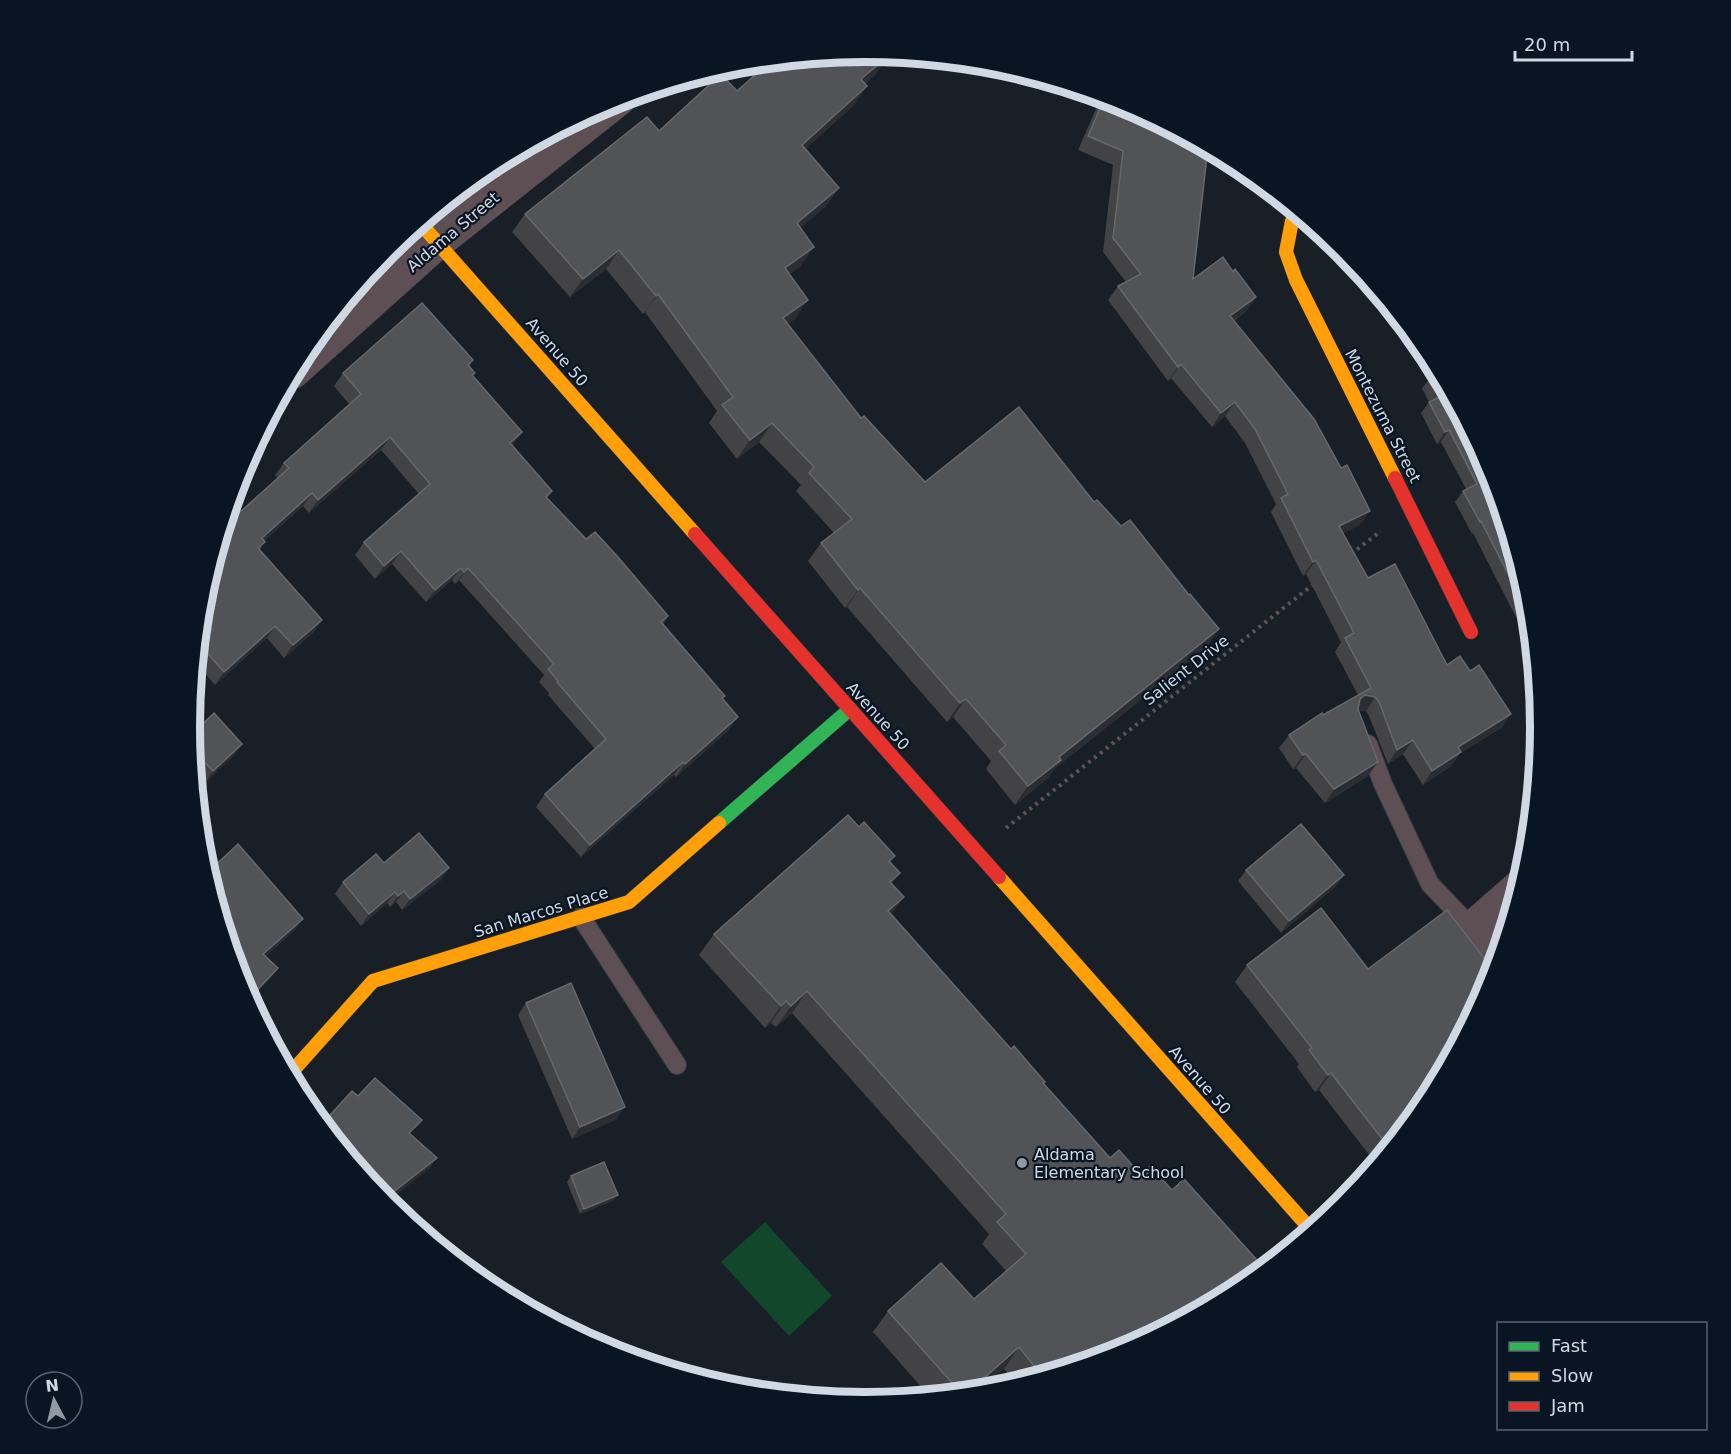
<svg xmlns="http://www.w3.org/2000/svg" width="1731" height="1454" viewBox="0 0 1731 1454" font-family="'DejaVu Sans',sans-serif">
<rect width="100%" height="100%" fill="#181f27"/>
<!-- green -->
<polygon fill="#13472c" points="765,1222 832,1296 789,1336 721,1262"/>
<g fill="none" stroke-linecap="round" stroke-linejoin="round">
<defs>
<g id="lane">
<polyline points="1368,744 1383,784 1430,884 1472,928"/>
<polyline points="581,917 677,1065"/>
</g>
<g id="street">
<polyline points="293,372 438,242 619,99"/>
<polyline points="1499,957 1472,928 1520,886"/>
</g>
<polyline id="fast" points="719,823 850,709"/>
<g id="slow">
<polyline points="1301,214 1292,221 1286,252 1296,280 1395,478"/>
<polyline points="420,223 695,534"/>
<polyline points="999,877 1312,1231"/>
<polyline points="289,1075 373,981 629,902 719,823"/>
</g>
<g id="jam">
<polyline points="1395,478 1471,632"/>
<polyline points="695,534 999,877"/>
</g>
</defs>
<!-- lane casing -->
<use href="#lane" stroke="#333940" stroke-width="20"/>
<!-- street casing -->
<use href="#street" stroke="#333940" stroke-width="34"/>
<!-- fast casing -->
<use href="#fast" stroke="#333940" stroke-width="15"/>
<!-- slow casing -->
<use href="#slow" stroke="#333940" stroke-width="15"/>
<!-- jam casing -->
<use href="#jam" stroke="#333940" stroke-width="15"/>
<!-- path -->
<g stroke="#595257" stroke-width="4" stroke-dasharray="3 4.5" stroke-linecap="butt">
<polyline points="1351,554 1381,531"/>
<polyline points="1006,828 1315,583"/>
</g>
<!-- lane -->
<use href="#lane" stroke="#5e4f54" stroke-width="18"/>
<!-- street -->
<use href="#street" stroke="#5e4f54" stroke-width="33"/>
<!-- fast -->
<use href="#fast" stroke="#30b455" stroke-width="14"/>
<!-- slow -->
<use href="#slow" stroke="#ff9f0a" stroke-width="14"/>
<!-- jam -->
<use href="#jam" stroke="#e5322d" stroke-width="14"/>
</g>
<!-- wall -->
<g fill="#434245">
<polygon points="876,74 865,84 867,86 854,105 805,149 839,188 826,206 800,228 801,266 789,274 795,319 787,324 861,418 925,482 1094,502 1121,526 1189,595 1219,629 1206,648 1054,769 1048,778 1015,805 986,769 991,761 953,717 947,722 847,607 845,608 808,561 821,543 834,533 796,491 801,485 759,442 737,459 709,423 717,411 645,312 643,314 606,269 570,297 512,232 525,214 659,131 737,91"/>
<polygon points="1104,96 1193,279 1233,272 1256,297 1246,311 1234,321 1360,525 1343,533 1368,578 1447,665 1470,671 1511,714 1501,728 1460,753 1451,766 1423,785 1403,754 1388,764 1369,716 1366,711 1358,710 1368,776 1325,803 1296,768 1293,769 1279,748 1289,735 1358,695 1335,652 1341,642 1306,574 1303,576 1271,512 1276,504 1245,443 1225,416 1212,427 1171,378 1168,381 1108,300 1118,286 1126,282 1103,252 1113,165 1078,150 1096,109"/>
<polygon points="1354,262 1428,352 1490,469 1529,595 1532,626 1523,631 1473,533 1472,534 1455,502 1463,491 1466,489 1441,442 1437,444 1421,413 1429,402 1422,388 1431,377"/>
<polygon points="473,360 469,366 475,373 473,376 522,432 512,446 552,491 547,498 586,539 668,616 663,624 723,699 729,730 676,777 674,775 581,857 536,807 545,794 595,749 548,695 549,693 539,682 544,675 459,580 455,584 452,580 426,602 392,564 375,579 355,555 364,542 419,494 381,450 309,513 303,506 264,541 260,550 322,620 313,633 284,658 267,638 215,685 196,663 203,595 278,478 275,475 284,463 349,404 334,386 343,373"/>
<polygon points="190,736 242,744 234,755 205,783 194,771"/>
<polygon points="859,827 895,856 890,862 900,873 892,884 892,914 1011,1049 1044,1083 1124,1352 1016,1384 1004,1369 977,1392 930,1397 873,1332 888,1311 974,1299 1006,1271 982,1244 989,1234 792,1013 776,1027 771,1023 765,1028 699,955 714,934"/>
<polygon points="384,863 441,880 402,910 396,902 390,907 387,903 361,926 335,894 343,882"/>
<polygon points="1246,870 1344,875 1336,886 1281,933 1238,881"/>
<polygon points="1247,965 1368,969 1427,1103 1377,1165 1319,1090 1315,1092 1297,1067 1299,1064 1235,982"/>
<polygon points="526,1003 617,1119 572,1139 518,1015"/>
<polygon points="571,1176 614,1200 580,1214 567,1182"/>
</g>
<!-- shaded-wall -->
<g fill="#2b2d32">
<polygon points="889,56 876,74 848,98 861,79"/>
<polygon points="867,86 854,105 789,164 802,145"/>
<polygon points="839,188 826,206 784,242 797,223"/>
<polygon points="814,247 801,266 772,287 785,268"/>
<polygon points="619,250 606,269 570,297 583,279"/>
<polygon points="658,294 645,312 643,314 656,296"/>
<polygon points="1256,297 1246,311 1220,330 1230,316"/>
<polygon points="808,300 795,319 770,337 783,318"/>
<polygon points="1181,364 1171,378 1168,381 1178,367"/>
<polygon points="1235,402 1225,416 1212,427 1221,413"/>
<polygon points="772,423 759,442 737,459 750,440"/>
<polygon points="1449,430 1441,442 1437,444 1445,432"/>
<polygon points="522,432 513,445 501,456 510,443"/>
<polygon points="390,437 381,450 309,513 318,500"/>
<polygon points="312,493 303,506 253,551 262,538"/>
<polygon points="1370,511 1360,525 1329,540 1339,526"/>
<polygon points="401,551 392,564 375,579 384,566"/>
<polygon points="1316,560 1306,574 1303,576 1313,562"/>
<polygon points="461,568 452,580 426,602 435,590"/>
<polygon points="468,568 459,580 455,584 464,572"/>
<polygon points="860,588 847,607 845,608 858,590"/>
<polygon points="322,620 313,633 284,658 293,645"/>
<polygon points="1531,620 1532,626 1523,631"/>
<polygon points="275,626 267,638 215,685 224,672"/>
<polygon points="1219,629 1206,648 1054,769 1048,778 1015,805 1028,786 1059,757"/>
<polygon points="1365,695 1375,697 1366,711 1356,709 1360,699"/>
<polygon points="966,699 953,717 947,722 960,703"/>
<polygon points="1511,714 1501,728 1460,753 1451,766 1423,785 1432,771 1458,747"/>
<polygon points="738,717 729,730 676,777 685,764"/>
<polygon points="1413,740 1403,754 1388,764 1397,750"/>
<polygon points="242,744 234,755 205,783 213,771"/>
<polygon points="1306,754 1296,768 1293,769 1303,755"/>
<polygon points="683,762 674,775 581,857 590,845"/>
<polygon points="1378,762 1368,776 1325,803 1334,789"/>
<polygon points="449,868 441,880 402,910 410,899"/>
<polygon points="900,873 885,895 890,882"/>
<polygon points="1344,875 1336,886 1281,933 1289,921"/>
<polygon points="404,891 396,902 390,907 398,896"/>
<polygon points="395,892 387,903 361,926 369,914"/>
<polygon points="904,897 889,918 888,911"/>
<polygon points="303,919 295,930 255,966 263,954"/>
<polygon points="278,968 270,979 251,999 259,988"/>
<polygon points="807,991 792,1013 776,1027 791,1006"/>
<polygon points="786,1001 771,1023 765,1028 781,1006"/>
<polygon points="1331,1073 1319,1090 1315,1092 1328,1075"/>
<polygon points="625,1107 617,1119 572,1139 580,1127"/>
<polygon points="437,1158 429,1169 386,1203 383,1200"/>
<polygon points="618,1195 614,1200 580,1214 584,1209"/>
<polygon points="1019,1347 1004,1369 977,1392 967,1393"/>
</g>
<!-- building -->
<g fill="#525356" stroke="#66686c" stroke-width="1.5">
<polygon points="866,51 889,53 889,56 861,79 867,86 802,145 839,188 797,223 814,247 785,268 808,300 783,318 861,418 864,416 925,482 1019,407 1094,502 1097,500 1121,526 1130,520 1189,595 1190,594 1219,629 1059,757 1061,760 1028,786 999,751 1006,745 966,699 960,703 860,588 858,590 821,543 852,519 809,473 814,467 772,423 750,440 722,405 733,397 658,294 656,296 619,250 583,279 525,214 647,117 659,131 721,74 737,91 772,60"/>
<polygon points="1105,97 1125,103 1208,147 1193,279 1223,257 1233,272 1235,269 1256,297 1230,316 1314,419 1341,468 1347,465 1370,511 1339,526 1368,578 1395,564 1447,665 1460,656 1470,671 1479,665 1511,714 1458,747 1461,752 1432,771 1413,740 1397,750 1379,702 1375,697 1365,695 1360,699 1358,709 1378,762 1334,789 1306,754 1303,755 1289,735 1322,713 1323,715 1371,688 1345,638 1354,633 1316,560 1313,562 1281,498 1288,494 1255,429 1235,402 1221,413 1181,364 1178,367 1118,286 1141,274 1113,238 1123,151 1088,136"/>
<polygon points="422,303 473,360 468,365 475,373 472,375 522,432 510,443 552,491 546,497 586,539 595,532 618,557 668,616 661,622 725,696 722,698 738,717 685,764 683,762 590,845 545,794 606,739 557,682 558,681 548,669 554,664 468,568 464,572 461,568 435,590 401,551 384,566 364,542 430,484 390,437 318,500 312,493 262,538 265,542 258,548 322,620 293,645 275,626 224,672 201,646 197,649 203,595 224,523 238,511 239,513 289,468 284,463 361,394 343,373"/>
<polygon points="1439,372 1490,469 1529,595 1531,619 1481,521 1480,522 1463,491 1477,484 1449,430 1445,432 1429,402 1440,397 1430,377"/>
<polygon points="214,713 242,744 213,771 192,749 190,736"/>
<polygon points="848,815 859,827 864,822 895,856 889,861 900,873 890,882 904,897 888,911 1011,1049 1014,1046 1045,1082 1043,1083 1110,1158 1119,1150 1141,1175 1150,1166 1172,1190 1184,1179 1265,1269 1241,1289 1124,1352 1042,1376 1019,1347 967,1393 962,1394 888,1311 941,1263 974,1299 1026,1254 997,1222 1006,1214 807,991 791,1006 786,1001 781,1006 714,934"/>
<polygon points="1301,824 1344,875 1289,921 1246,870"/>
<polygon points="419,833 449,868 410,899 404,891 398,896 395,892 369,914 343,882 376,854 384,863"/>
<polygon points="238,844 303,919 263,954 278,968 259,988 255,997 249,1001 241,985 207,873"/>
<polygon points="1321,908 1368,969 1447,910 1494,971 1490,986 1427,1103 1390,1149 1331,1073 1328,1075 1309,1050 1312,1048 1247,965"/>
<polygon points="571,983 625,1107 580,1127 526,1003"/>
<polygon points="375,1078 422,1120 409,1133 437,1158 383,1200 321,1125 352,1091 358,1096"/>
<polygon points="604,1162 618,1195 584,1209 571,1176"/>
</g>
<!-- markers -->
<circle fill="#9098a1" stroke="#091523" stroke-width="2" cx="1022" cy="1163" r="6"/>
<g text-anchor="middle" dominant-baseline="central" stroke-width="4.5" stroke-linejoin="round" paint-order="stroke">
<!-- street labels -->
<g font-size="16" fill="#d0d9e3" stroke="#091523">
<text transform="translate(453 232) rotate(-40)">Aldama Street</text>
<text transform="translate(557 352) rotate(49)">Avenue 50</text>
<text transform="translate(1383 416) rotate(63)">Montezuma Street</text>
<text transform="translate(1186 670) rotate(-38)">Salient Drive</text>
<text transform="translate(878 716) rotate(48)">Avenue 50</text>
<text transform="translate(541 912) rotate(-17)">San Marcos Place</text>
<text transform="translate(1200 1080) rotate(49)">Avenue 50</text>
</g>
<!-- poi labels -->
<g font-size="16" fill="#d0d9e3" stroke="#091523" text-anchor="start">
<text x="1034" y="1154">Aldama<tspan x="1034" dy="18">Elementary School</tspan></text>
</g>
</g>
<!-- crop -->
<path d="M0 0H1731V1454H0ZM200 727a665 665 0 1 1 1330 0a665 665 0 1 1-1330 0Z" fill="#091523" fill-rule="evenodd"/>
<path fill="none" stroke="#d0d9e3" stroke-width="8" d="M200 727a665 665 0 1 1 1330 0a665 665 0 1 1-1330 0Z"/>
<!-- legend -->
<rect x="1497" y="1322" width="210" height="108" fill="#091523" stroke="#596370" stroke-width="1.5"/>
<rect x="1509" y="1342" width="30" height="9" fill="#30b455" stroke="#596370" stroke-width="1.5"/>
<text x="1551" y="1352" font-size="18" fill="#d0d9e3">Fast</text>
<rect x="1509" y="1372" width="30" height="9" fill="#ff9f0a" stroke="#596370" stroke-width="1.5"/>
<text x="1551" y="1382" font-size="18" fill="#d0d9e3">Slow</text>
<rect x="1509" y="1402" width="30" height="9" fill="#e5322d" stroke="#596370" stroke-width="1.5"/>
<text x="1551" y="1412" font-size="18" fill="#d0d9e3">Jam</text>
<!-- north arrow -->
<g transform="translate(54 1400) rotate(353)"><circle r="28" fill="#091523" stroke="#596370" stroke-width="1.5"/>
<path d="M0-4.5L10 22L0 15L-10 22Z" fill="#9098a1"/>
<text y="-9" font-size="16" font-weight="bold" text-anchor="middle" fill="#d0d9e3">N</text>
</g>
<!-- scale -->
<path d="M1515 51v9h117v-9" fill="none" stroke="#d0d9e3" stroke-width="3"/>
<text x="1524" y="51" font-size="18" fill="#d0d9e3" stroke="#091523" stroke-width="4.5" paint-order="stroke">20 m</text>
</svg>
